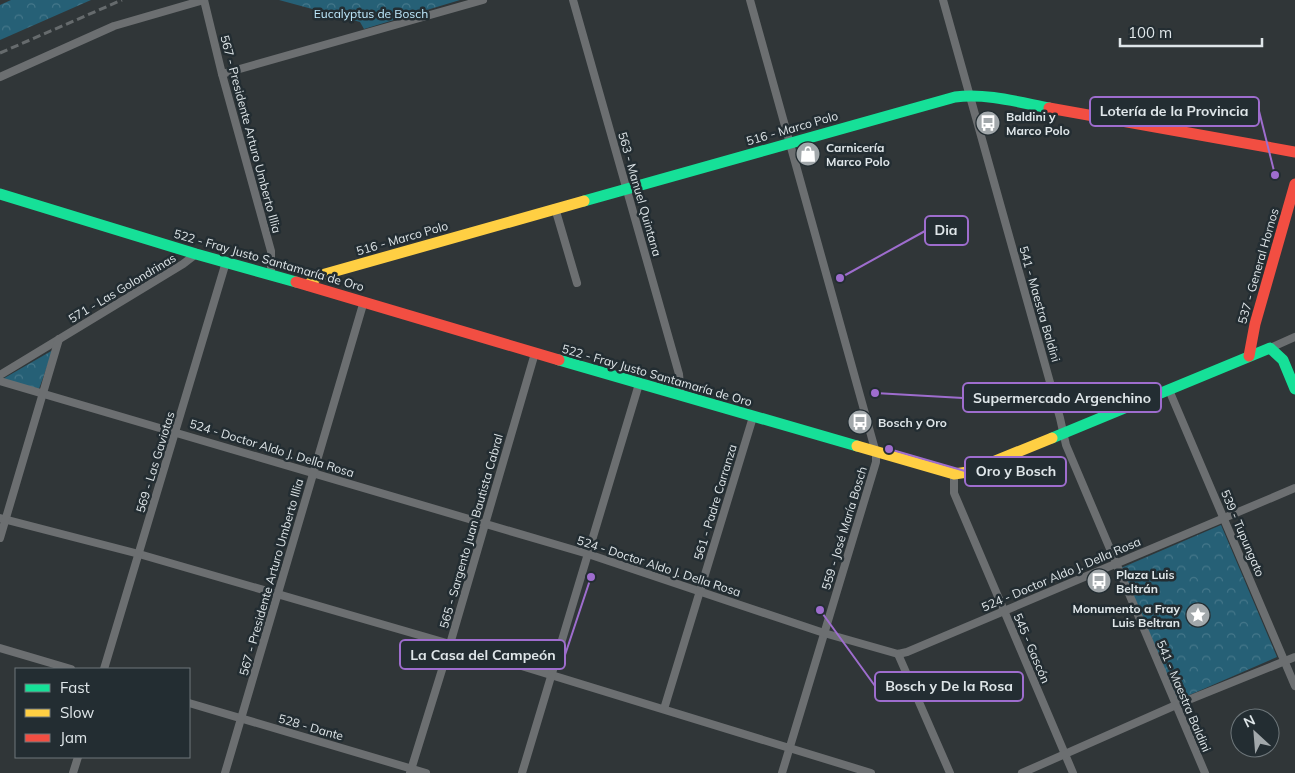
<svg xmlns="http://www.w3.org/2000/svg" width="1295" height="773" viewBox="0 0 1295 773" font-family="Mulish,sans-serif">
<defs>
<pattern id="forest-crowns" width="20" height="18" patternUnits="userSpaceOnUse" patternTransform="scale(1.25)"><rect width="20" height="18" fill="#266076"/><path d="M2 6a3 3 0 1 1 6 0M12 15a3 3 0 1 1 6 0" fill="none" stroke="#45778a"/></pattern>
</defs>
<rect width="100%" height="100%" fill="#303638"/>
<!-- forest -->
<g fill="url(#forest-crowns)">
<polygon points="11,0 91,0 0,40 0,5"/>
<polygon points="279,0 460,0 364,29 360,22"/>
<polygon points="53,350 39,389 1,380"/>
<polygon points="1221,525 1277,657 1178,700 1121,568"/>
</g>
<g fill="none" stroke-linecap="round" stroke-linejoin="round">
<!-- street -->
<g stroke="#6c6f71" stroke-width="8">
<polyline points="204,0 222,74 271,251 271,275"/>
<polyline points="573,0 679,374 681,396"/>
<polyline points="750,0 876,453 876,462 782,773"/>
<polyline points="943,0 1060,418 1066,445 1205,773"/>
<polyline points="222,74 483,0"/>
<polyline points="0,77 114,26 204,0"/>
<polyline points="555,208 577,283"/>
<polyline points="1270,348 1295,337"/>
<polyline points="0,375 183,264 196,254"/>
<polyline points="0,381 588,554 824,633 898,654 907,652 1295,488"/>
<polyline points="1169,390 1295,686"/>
<polyline points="954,474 954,493 1073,773"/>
<polyline points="0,518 139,554 450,644 871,773"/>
<polyline points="0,538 59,339"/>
<polyline points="0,648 71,669"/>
<polyline points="898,654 950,773"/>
<polyline points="104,669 226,262"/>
<polyline points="189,703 426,773"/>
<polyline points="664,709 753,417"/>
<polyline points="73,773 78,757"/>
<polyline points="225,773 364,301"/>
<polyline points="410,773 450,644 535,353"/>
<polyline points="522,773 639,384"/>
<polyline points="1022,773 1176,705 1295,657"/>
</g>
<!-- fast -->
<g stroke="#16e098" stroke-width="11">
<polyline points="0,194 196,254 296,282"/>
<path d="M584 201 955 97C986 93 1018 102 1049 108"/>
<polyline points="559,360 857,446"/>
<polyline points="1052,438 1270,348 1283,360 1295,389"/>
</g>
<!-- slow -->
<g stroke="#ffcf43" stroke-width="11">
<polyline points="308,285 318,276 584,201"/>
<polyline points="857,446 954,474 968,472 1052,438"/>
</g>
<!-- jam -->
<g stroke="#f24e42" stroke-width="11">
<polyline points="1049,108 1295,152"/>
<polyline points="296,282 559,360"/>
<polyline points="1249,356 1255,324 1295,184"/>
</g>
<!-- rail -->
<polyline stroke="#666b6d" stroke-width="3" stroke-dasharray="8 4" stroke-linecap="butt" points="0,53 122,0"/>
</g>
<!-- icons -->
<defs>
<symbol id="bus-disc" viewBox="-11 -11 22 22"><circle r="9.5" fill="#a2a8ab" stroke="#232d32"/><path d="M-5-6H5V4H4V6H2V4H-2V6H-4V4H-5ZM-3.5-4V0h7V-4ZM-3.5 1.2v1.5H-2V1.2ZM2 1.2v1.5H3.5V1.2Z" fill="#fff"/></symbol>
<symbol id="shop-disc" viewBox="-11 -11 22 22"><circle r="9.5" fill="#a2a8ab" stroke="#232d32"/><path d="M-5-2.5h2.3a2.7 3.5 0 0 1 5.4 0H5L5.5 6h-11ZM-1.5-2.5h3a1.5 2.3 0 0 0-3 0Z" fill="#fff"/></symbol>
<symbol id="sight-disc" viewBox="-11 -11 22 22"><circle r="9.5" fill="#a2a8ab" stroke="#232d32"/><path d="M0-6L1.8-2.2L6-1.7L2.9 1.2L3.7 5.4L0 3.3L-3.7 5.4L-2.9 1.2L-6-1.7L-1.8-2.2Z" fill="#fff"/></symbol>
</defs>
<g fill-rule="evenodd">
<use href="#bus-disc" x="974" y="109" width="28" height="28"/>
<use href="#shop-disc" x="794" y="140" width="28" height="28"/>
<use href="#bus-disc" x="846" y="408" width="28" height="28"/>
<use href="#bus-disc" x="1085" y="567" width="28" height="28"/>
<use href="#sight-disc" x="1184" y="601" width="28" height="28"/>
</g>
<g text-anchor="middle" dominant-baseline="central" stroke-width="5" stroke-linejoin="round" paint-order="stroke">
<!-- park labels -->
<g font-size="12" fill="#bde8fc" stroke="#232d32">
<text x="371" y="13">Eucalyptus de Bosch</text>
</g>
<!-- poi labels -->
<g font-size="12" font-weight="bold" fill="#dfe6e9" stroke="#232d32" text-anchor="start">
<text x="1006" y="116">Baldini y<tspan x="1006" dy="14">Marco Polo</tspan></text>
<text x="826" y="147">Carnicería<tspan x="826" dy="14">Marco Polo</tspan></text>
<text x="878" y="422">Bosch y Oro</text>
<text x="1116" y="574">Plaza Luis<tspan x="1116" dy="14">Beltrán</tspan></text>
<text x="1180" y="608" text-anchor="end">Monumento a Fray<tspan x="1180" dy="14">Luis Beltran</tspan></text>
</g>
<!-- street labels -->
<g font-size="12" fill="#dfe6e9" stroke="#232d32">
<text transform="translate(792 128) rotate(-16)">516 - Marco Polo</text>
<text transform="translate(251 134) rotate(75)">567 - Presidente Arturo Umberto Illia</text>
<text transform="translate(640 194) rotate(74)">563 - Manuel Quintana</text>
<text transform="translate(402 238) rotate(-16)">516 - Marco Polo</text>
<text transform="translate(269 260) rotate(16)">522 - Fray Justo Santamaría de Oro</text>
<text transform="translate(1258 266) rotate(-74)">537 - General Hornos</text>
<text transform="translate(122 288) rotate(-31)">571 - Las Golondrinas</text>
<text transform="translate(1040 304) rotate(74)">541 - Maestra Baldini</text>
<text transform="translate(657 375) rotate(16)">522 - Fray Justo Santamaría de Oro</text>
<text transform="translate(272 448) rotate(17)">524 - Doctor Aldo J. Della Rosa</text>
<text transform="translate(155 462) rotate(-73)">569 - Las Gaviotas</text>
<text transform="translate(715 502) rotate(-73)">561 - Padre Carranza</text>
<text transform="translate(844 528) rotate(-73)">559 - José María Bosch</text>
<text transform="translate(471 531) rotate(-74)">565 - Sargento Juan Bautista Cabral</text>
<text transform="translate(1243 533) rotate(67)">539 - Tupungato</text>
<text transform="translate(659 566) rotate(18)">524 - Doctor Aldo J. Della Rosa</text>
<text transform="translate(1061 574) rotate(-23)">524 - Doctor Aldo J. Della Rosa</text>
<text transform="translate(271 577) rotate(-74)">567 - Presidente Arturo Umberto Illia</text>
<text transform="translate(1032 648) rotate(67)">545 - Gascón</text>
<text transform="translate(1184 696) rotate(67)">541 - Maestra Baldini</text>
<text transform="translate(311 727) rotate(16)">528 - Dante</text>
</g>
</g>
<!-- callouts -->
<path fill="none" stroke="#9e6dce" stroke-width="2" d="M1275 175L1259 111M840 278L925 231M875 393L963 398M889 449L965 471M591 577L565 655M820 610L875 686"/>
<g fill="#9e6dce" stroke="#232d32" stroke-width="2">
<circle cx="1275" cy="175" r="5"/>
<circle cx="840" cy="278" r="5"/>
<circle cx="875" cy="393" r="5"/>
<circle cx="889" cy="449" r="5"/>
<circle cx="591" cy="577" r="5"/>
<circle cx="820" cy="610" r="5"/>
</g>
<g fill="#232d32" stroke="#9e6dce" stroke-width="2">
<rect x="1090" y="97" width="169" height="29" rx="5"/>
<rect x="925" y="216" width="43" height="29" rx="5"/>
<rect x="963" y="383" width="198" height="29" rx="5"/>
<rect x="965" y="457" width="101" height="29" rx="5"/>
<rect x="400" y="640" width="165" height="29" rx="5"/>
<rect x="875" y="672" width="148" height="29" rx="5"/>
</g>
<g font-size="14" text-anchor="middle" font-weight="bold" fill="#dfe6e9">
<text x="1174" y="116">Lotería de la Provincia</text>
<text x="946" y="235">Dia</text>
<text x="1062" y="403">Supermercado Argenchino</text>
<text x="1016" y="476">Oro y Bosch</text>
<text x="483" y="660">La Casa del Campeón</text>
<text x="949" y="691">Bosch y De la Rosa</text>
</g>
<!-- legend -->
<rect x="15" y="668" width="175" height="90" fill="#232d32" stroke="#6e777b"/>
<rect x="25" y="684" width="25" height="8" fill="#16e098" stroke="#6e777b"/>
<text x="60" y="693" font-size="15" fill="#dfe6e9">Fast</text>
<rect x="25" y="709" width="25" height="8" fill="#ffcf43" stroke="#6e777b"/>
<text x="60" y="718" font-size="15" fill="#dfe6e9">Slow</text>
<rect x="25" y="734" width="25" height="8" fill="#f24e42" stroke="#6e777b"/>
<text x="60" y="743" font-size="15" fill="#dfe6e9">Jam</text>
<!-- north arrow -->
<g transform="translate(1255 733) rotate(334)"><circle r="24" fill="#232d32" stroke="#6e777b"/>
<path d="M0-4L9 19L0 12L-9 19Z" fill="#a2a8ab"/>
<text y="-8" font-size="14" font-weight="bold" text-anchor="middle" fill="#dfe6e9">N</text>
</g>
<!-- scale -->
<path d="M1120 38v8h142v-8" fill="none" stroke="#dfe6e9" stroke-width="2.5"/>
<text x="1128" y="38" font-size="15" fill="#dfe6e9" stroke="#232d32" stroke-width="4" paint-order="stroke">100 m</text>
</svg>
